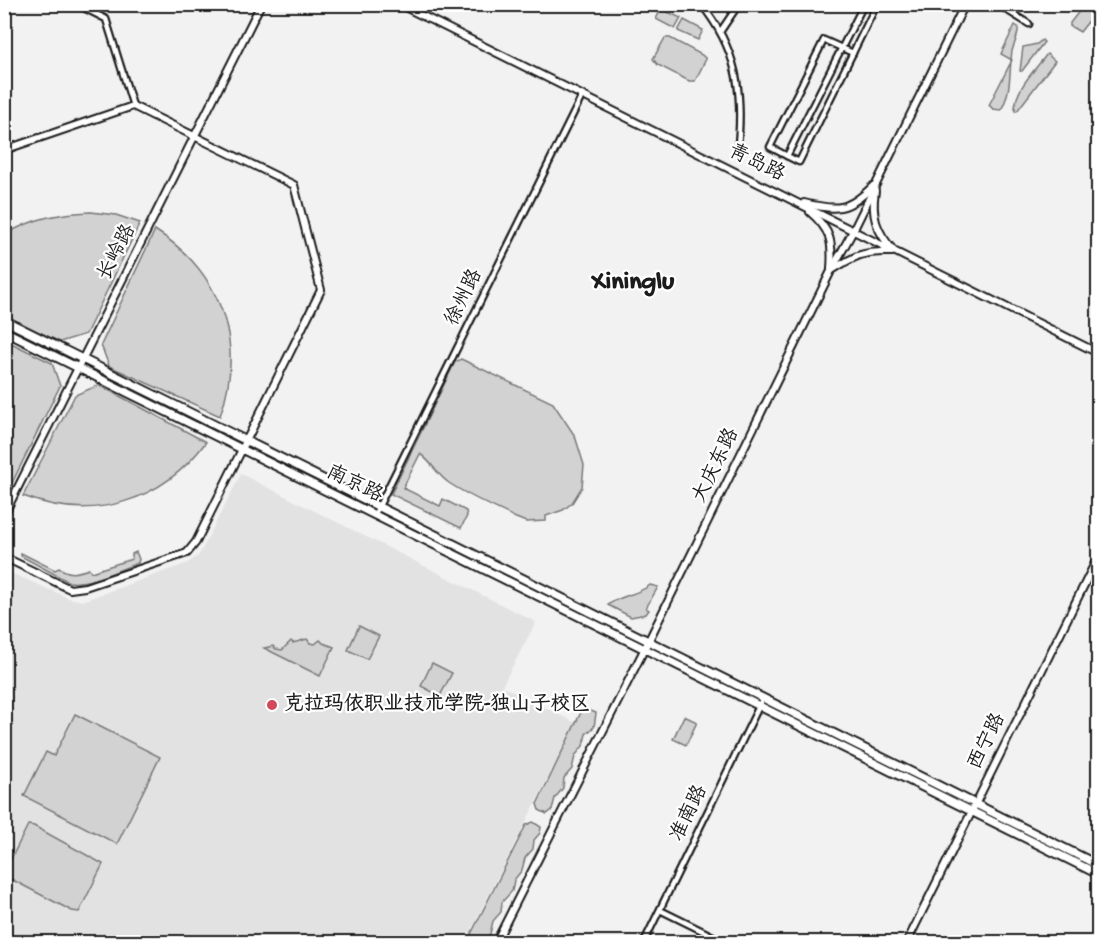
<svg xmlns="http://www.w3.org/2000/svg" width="1103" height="947" viewBox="0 0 1103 947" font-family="'Gochi Hand','LXGW WenKai TC',sans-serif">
<rect width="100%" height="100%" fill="#f2f2f2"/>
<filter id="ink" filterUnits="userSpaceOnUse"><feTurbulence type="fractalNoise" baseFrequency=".0167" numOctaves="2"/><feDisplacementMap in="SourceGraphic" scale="12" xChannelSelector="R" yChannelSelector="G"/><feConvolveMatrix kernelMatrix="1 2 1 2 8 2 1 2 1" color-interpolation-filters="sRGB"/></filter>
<g filter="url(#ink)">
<!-- built -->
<polygon fill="#e2e2e2" points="241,474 536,622 502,686 576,723 465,942 5,942 4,570 69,598 82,601 188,563 199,555"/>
<!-- green -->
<g fill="#d2d2d2" stroke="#777" stroke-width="1.5">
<polygon points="1084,5 1098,5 1098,9 1080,32 1070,26 1070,23"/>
<polygon points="661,9 681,18 675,29 656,19"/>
<polygon points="684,20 703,30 698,40 678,31"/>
<path d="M1015 25 1018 27C1019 36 1014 43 1012 51 1009 71 1012 91 1001 110L993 109 989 105 1012 60 1001 54Z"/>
<polygon points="665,38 670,38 702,55 706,59 695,81 689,81 658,65 653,59"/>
<polygon points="1042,40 1044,42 1022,71 1020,71 1023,47 1037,44"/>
<path d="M1047 54 1055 61 1017 111H1015C1014 90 1035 70 1047 54Z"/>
<path d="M91 212 116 215 140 223 86 334 60 342 5 316V235C32 218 60 213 91 212Z"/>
<path d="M155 230C221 272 246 342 220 416L109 366 101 345Z"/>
<polygon points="5,340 52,363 60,386 9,489 4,487"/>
<path d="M461 359 553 403 575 436 584 465 582 487 572 503 563 510 546 516V521L526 522 516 518C494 507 470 497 449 483 437 475 431 461 420 454L403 488 440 506 443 499 466 511 467 516 461 528 391 494 455 362Z"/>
<path d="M99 385 206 442C162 502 93 523 23 496L75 395Z"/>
<path d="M136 552 139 559 138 563C117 570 91 585 69 582L21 556V553L55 570 59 568C71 575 76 573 89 569L91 572 132 559V554Z"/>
<path d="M650 585 658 587 646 608 649 610 646 614 631 617 608 605C618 596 640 594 650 585Z"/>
<polygon points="359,626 379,636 367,659 348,650"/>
<polygon points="307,639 310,643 315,644 320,640 323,643 334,647 320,676 264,648 273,646 276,649 282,650 291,641 293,643"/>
<polygon points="432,663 452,673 440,696 421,686"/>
<polygon points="583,708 596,713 594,727 586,734 583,746 575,756 572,769 564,778 563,788 555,798 552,810 547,814 539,810 537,804"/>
<polygon points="75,714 160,757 117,844 24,796 46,752 54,756"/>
<polygon points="684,716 697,722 686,745 673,739"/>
<polygon points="533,822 541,827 540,833 534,840 533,849 525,858 522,870 514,880 512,891 502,902 501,912 493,921 490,934 482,942 467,942 526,825"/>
<polygon points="28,825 34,826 103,864 79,912 72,911 9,878 5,875 5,871"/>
</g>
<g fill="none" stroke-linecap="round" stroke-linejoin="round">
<defs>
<g id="street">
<polyline points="76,4 106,19 133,106"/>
<path d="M701 4C737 49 743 90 738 145"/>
<polyline points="864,4 787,156 799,162 877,4"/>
<polyline points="997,4 1029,24"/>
<polyline points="720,32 739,4"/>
<polyline points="787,156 770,147 824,40 853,53"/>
<polyline points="375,514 582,96"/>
<polyline points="660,910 725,942"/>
<polyline points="644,942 763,698"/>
</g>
<g id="secondary">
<polyline points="399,4 1098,353"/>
<polyline points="4,150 133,106 294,185 321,290 196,542 187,553 85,587 70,589 4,557"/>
<path d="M875 191C871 215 876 231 893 250"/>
<path d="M804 203C837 211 848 211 873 186"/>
<path d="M810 212C831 230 833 242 831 269"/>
<path d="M832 270C856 255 863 251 892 252"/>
<polyline points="4,515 261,4"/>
<polyline points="496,942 649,640 831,271 853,231 965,4"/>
<polyline points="907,942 1098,557"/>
</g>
<g id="primary">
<polyline points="4,320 1098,865"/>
<polyline points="4,331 1098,874"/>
</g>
</defs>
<!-- street casing -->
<use href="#street" stroke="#1c1c1c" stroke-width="9"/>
<!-- secondary casing -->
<use href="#secondary" stroke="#1c1c1c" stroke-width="10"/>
<!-- primary casing -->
<use href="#primary" stroke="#1c1c1c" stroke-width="11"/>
<!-- street -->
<use href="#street" stroke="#fff" stroke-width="4.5"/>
<!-- secondary -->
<use href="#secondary" stroke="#fff" stroke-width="6"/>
<!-- primary -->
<use href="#primary" stroke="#fff" stroke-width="7"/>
</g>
</g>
<!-- markers -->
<circle fill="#d1495b" stroke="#fff" stroke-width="2" cx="272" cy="705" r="6"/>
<g text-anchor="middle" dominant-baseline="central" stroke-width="4.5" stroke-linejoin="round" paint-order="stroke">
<!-- street labels -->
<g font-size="20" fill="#1c1c1c" stroke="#fff">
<text transform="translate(756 164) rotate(26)">青岛路</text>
<text transform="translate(118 253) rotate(-63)">长岭路</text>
<text transform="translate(465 298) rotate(-64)">徐州路</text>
<text transform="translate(717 466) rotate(-64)">大庆东路</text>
<text transform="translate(354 485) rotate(26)">南京路</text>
<text transform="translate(988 742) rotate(-64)">西宁路</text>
<text transform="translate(690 814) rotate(-64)">准南路</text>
</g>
<!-- poi labels -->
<g font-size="20" font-weight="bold" fill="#1c1c1c" stroke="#fff" text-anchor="start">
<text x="284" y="705">克拉玛依职业技术学院-独山子校区</text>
</g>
<!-- district labels -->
<g font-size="26" font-weight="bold" fill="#1c1c1c" stroke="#fff">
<text x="633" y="283">Xininglu</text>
</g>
</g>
<!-- margin -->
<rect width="1103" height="947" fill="none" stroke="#fff" stroke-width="24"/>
<rect x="12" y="12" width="1079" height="923" fill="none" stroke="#1c1c1c" stroke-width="2" filter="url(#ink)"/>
</svg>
